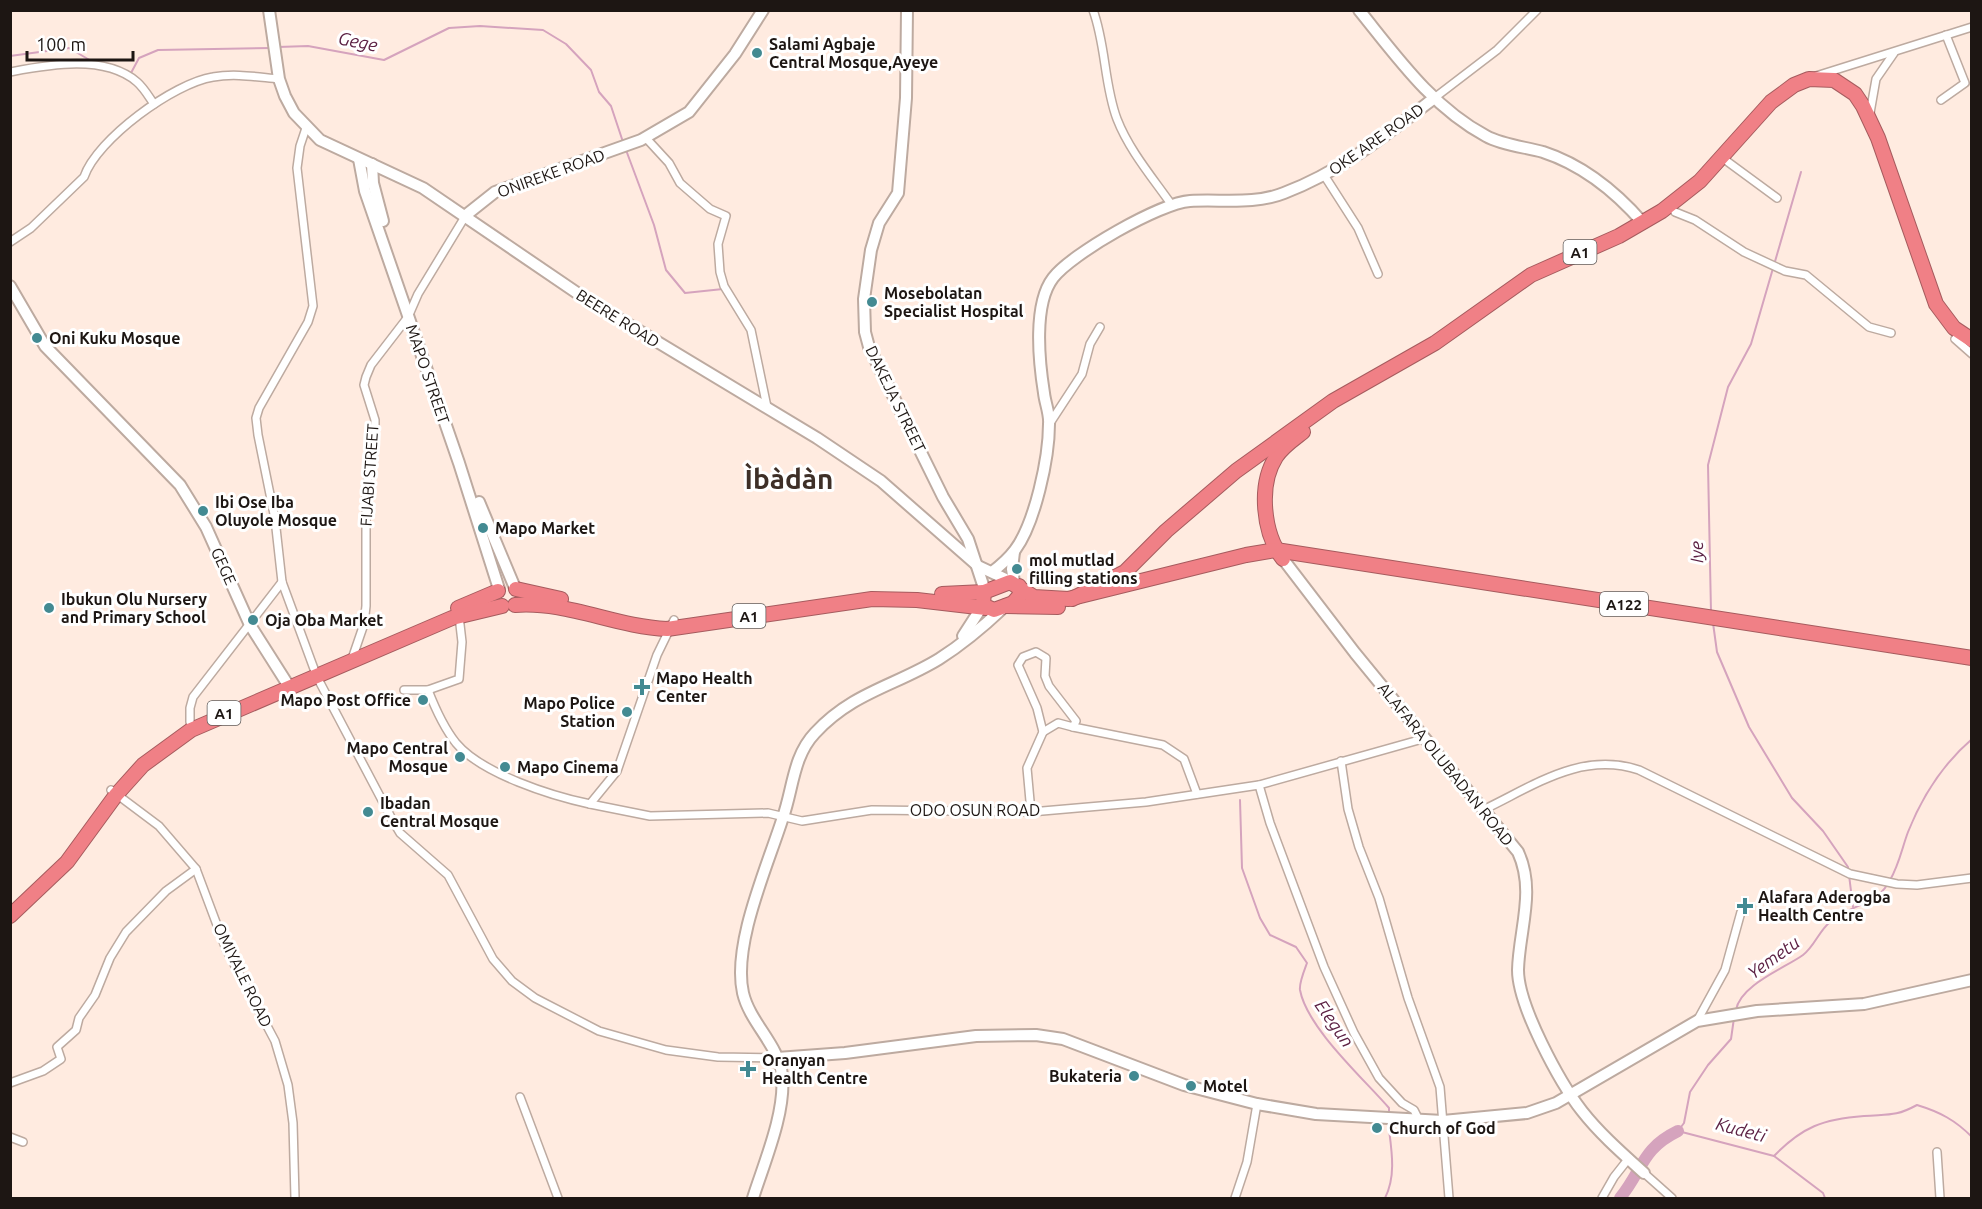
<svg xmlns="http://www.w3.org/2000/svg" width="1982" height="1209" viewBox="0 0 1982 1209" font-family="Ubuntu,sans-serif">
<rect width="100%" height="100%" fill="#ffebe0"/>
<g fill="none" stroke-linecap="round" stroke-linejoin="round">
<!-- stream -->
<g stroke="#d5a3bd" stroke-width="2">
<polyline points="278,47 308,46 384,60 449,28 480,26 543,30 566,44 591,70 599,92 611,106 623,142"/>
<polyline points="10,56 69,48 93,62"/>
<polyline points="127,72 131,73 139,58 158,50 272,48"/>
<polyline points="626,150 654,225 666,270 685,293 723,289"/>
<polyline points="1711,612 1708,465 1728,387 1751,344 1801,172"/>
<polyline points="1713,623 1717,652 1749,727 1792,798 1823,831 1848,867 1853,907"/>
<path d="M1240 800 1242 868 1260 918 1270 935 1296 947 1307 963C1304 971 1299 983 1300 990 1307 1028 1364 1079 1389 1108V1113"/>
<path d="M1890 880C1899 865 1902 848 1908 832 1922 797 1944 763 1972 739"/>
<path d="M1736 1010C1740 985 1785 968 1803 955 1814 947 1819 931 1830 922 1846 907 1876 904 1887 885"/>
<polyline points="1734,1018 1731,1039 1708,1065 1690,1092 1684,1123 1678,1131 1774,1156 1823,1193 1825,1198"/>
<path d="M1774 1156C1802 1127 1823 1119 1864 1116 1888 1114 1895 1117 1917 1105 1940 1112 1955 1120 1972 1137"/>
<path d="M1385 1198C1397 1175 1391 1147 1388 1122"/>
</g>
<!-- river -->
<path stroke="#d5a3bd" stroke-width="12" d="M1620 1198C1643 1170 1641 1149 1678 1131"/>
<defs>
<g id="street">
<path d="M1093 10C1106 45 1104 85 1117 119 1129 150 1152 177 1171 204"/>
<path d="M10 72C48 65 104 54 137 82 144 88 149 97 154 104"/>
<polyline points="1816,76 1972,27"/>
<polyline points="1433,99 1497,50 1537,10"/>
<polyline points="1941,100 1965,83 1946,35"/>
<polyline points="1870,113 1876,79 1894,53"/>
<polyline points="306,128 300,146 297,168 313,306 308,322 259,408 256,418 258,435 275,519 282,582 317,677 394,823 400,833 448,875 493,959 512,981 535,998 599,1031 666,1050 718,1057 777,1058"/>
<polyline points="646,138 669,163 680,183 710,209 726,216 718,244 720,272 724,286 751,330 767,407"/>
<polyline points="1728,162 1777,198"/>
<polyline points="1324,175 1358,228 1378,274"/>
<polyline points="1675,212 1695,220 1744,252 1785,271 1806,275 1869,327 1891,333"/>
<path d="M10 242 31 228 84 177C97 139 174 83 213 77 235 73 257 77 279 79"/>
<polyline points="1955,339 1972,354"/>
<polyline points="1050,423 1082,374 1090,344 1100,327"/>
<polyline points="353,656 364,624 366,606 366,491 375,434 375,420 364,385 366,377 371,365 408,317 418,294 466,215"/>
<polyline points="404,690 428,690 459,679 462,642 459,616"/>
<path d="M428 690C435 708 444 728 456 743 482 774 552 796 590 804L617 771 657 655 674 620"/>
<polyline points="190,722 190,708 193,697 282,582"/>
<polyline points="1043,732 1058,723 1073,727"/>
<polyline points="1341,761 1348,809 1359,847 1379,898 1408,998 1440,1087 1449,1198"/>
<polyline points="1259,785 1270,823 1324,967 1354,1033 1379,1078 1402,1103 1414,1110 1419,1120"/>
<polyline points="111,790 159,826 196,869 226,949 275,1041 288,1085 293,1123 295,1198"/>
<polyline points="590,804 650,816 768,813 802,821 872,810 1031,812 1146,802 1259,785 1426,738"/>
<path d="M1485 809C1535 785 1582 751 1639 770L1850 874 1897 884 1917 885 1972 878"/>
<polyline points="1031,812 1027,768 1043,732 1037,708 1018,665 1023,657 1036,652 1046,658 1045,676 1049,686 1076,721 1073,727 1163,745 1184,759 1197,794"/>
<polyline points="1697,1021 1725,970 1741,912"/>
<polyline points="10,1083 43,1071 61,1059 57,1047 76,1030 79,1018 95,995 110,958 126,932 166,891 196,869"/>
<polyline points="520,1097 558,1198"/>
<polyline points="10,1137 23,1142"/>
<polyline points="1937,1152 1940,1198"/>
<polyline points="1644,1173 1672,1198"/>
<polyline points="1235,1198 1247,1162 1257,1104"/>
<polyline points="1602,1198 1614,1177 1629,1158"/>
</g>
<g id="secondary">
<polyline points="269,10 279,79 285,96 294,113 320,140 423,188 583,297 817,438 881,481 978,566 1012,582"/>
<polyline points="907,10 906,98 898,193 879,223 871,250 864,299 865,332 869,347 943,497 968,539 985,591"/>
<path d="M1359 10C1397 57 1432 107 1486 136 1502 145 1525 147 1543 152 1583 165 1616 192 1643 223"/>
<polyline points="359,159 365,191 459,463 499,589"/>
<polyline points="372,164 373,183 383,221"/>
<polyline points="466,215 495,192 641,140 689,112 735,54 763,10"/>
<polyline points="10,286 45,346 180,485 206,527 250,625 290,688"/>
<polyline points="479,502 515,588"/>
<polyline points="1014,552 1012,569 1014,582"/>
<path d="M1283 559 1355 653 1518 852C1536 891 1519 930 1518 970 1518 1006 1560 1083 1582 1111 1600 1134 1623 1154 1644 1173"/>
<path d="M992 572C1000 566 1009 558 1015 550 1035 523 1049 458 1049 424 1050 414 1045 403 1044 393 1039 362 1033 304 1053 278 1071 254 1160 203 1190 201 1221 199 1254 205 1284 193 1340 172 1386 135 1433 99"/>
<polyline points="963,636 983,605"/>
<polyline points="777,1058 845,1053 976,1036 1036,1035 1063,1039 1184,1085 1257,1104 1316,1114 1443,1121 1527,1113 1556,1103 1697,1021 1757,1011 1864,1004 1972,980"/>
<path d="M753 1198C764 1163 786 1112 782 1075 779 1045 750 1023 743 993 732 944 768 865 783 817 793 789 793 756 815 733 853 692 895 686 939 659 961 645 984 626 1003 608"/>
</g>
<g id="highway">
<path d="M1283 559C1263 534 1258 485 1276 457 1282 447 1294 439 1303 432"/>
<polyline points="1019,586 1020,595 1013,603 994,610 983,605 984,592 1010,582 1034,597 1068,599 1246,555 1276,550 1972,658"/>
<polyline points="516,589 561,599"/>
<polyline points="942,594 984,592"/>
<polyline points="1072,599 1125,572 1166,531 1236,471 1333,401 1435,343 1531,275 1619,236 1662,211 1700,181 1771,102 1794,85 1809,79 1834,80 1855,94 1863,106 1878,138 1936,304 1954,328 1972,340"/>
<path d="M515 605C568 601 615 627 667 629L872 599 917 600 986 608"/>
<polyline points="1006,606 1058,607"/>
<polyline points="458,608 498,591"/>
<polyline points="10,916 67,862 116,795 143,765 191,730 452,618 502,606"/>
</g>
</defs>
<!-- street casing -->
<use href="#street" stroke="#bdaaa0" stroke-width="10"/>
<!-- secondary casing -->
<use href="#secondary" stroke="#bdaaa0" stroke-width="14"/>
<!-- highway casing -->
<use href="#highway" stroke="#a65b5e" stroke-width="16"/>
<!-- street -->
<use href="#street" stroke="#fff" stroke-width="7"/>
<!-- secondary -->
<use href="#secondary" stroke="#fff" stroke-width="10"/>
<!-- highway -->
<use href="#highway" stroke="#f08086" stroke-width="14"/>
</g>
<!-- markers -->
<g fill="#438a92" stroke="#fff" stroke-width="2">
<circle cx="757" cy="53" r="6"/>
<circle cx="872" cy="302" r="6"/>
<circle cx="37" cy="338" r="6"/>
<circle cx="203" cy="511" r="6"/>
<circle cx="483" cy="528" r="6"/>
<circle cx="1017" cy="569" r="6"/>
<circle cx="49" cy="608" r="6"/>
<circle cx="253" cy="620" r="6"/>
<path d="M639 678h6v6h6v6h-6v6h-6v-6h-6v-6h6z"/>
<circle cx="423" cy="700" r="6"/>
<circle cx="627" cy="712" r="6"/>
<circle cx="460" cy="757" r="6"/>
<circle cx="505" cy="767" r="6"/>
<circle cx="368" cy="812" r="6"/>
<path d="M1742 897h6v6h6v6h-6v6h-6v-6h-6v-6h6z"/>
<path d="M745 1060h6v6h6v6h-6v6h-6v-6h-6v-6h6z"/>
<circle cx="1134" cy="1076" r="6"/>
<circle cx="1191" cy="1086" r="6"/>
<circle cx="1377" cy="1128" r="6"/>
</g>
<g text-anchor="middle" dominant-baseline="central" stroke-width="6" stroke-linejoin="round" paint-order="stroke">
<!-- shield labels -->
<g fill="#fff" stroke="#615c5a" stroke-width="1.5">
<rect x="1563.5" y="240" width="33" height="24" rx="4.5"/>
<rect x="1600" y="592" width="48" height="24" rx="4.5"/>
<rect x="732.5" y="604" width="33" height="24" rx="4.5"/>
<rect x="207.5" y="701" width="33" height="24" rx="4.5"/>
</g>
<g font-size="15" font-weight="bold" fill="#1d1613">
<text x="1580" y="252">A1</text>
<text x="1624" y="604">A122</text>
<text x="749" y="616">A1</text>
<text x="224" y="713">A1</text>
</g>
<!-- poi labels -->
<g font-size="16" font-weight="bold" fill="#1d1613" stroke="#fff" text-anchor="start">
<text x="769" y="44">Salami Agbaje<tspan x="769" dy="18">Central Mosque,Ayeye</tspan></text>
<text x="884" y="293">Mosebolatan<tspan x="884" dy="18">Specialist Hospital</tspan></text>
<text x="49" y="338">Oni Kuku Mosque</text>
<text x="215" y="502">Ibi Ose Iba<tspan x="215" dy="18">Oluyole Mosque</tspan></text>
<text x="495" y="528">Mapo Market</text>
<text x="1029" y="560">mol mutlad<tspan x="1029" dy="18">filling stations</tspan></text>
<text x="61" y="599">Ibukun Olu Nursery<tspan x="61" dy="18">and Primary School</tspan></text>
<text x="265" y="620">Oja Oba Market</text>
<text x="656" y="678">Mapo Health<tspan x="656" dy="18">Center</tspan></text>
<text x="411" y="700" text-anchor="end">Mapo Post Office</text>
<text x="615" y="703" text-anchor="end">Mapo Police<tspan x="615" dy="18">Station</tspan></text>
<text x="448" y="748" text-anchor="end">Mapo Central<tspan x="448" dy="18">Mosque</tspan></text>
<text x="517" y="767">Mapo Cinema</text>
<text x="380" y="803">Ibadan<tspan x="380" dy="18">Central Mosque</tspan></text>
<text x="1758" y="897">Alafara Aderogba<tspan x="1758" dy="18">Health Centre</tspan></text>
<text x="762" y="1060">Oranyan<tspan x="762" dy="18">Health Centre</tspan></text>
<text x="1122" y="1076" text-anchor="end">Bukateria</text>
<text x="1203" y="1086">Motel</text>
<text x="1389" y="1128">Church of God</text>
</g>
<!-- street labels -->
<g font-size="16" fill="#1d1613" stroke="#fff">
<text transform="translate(1376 139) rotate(-35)">OKE ARE ROAD</text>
<text transform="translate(551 173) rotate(-20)">ONIREKE ROAD</text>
<text transform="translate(618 318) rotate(32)">BEERE ROAD</text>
<text transform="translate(428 374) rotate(71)">MAPO STREET</text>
<text transform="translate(896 399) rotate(64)">DAKEJA STREET</text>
<text transform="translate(369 475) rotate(-86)">FIJABI STREET</text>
<text transform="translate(224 566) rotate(66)">GEGE</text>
<text transform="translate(1446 764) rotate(51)">ALAFARA OLUBADAN ROAD</text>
<text x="975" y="810">ODO OSUN ROAD</text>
<text transform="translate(243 975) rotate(64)">OMIYALE ROAD</text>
</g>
<!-- water labels -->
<g font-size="18" font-style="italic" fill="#5c2144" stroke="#fff">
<text transform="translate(358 41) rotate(11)">Gege</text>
<text transform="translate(1696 552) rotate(-91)">Iye</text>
<text transform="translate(1773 957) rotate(-36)">Yemetu</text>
<text transform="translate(1335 1023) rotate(55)">Elegun</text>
<text transform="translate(1741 1129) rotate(15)">Kudeti</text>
</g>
<!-- town labels -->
<g font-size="28" font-weight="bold" fill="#3e2f27" stroke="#fff">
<text x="789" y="478">Ìbàdàn</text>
</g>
</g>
<!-- border -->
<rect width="1982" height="1209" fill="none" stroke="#1d1613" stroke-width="24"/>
<!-- scale -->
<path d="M27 51v9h106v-9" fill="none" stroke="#1d1613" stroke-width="3"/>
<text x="36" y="51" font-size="18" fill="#1d1613" stroke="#ffffff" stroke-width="4.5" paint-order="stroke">100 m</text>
</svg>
